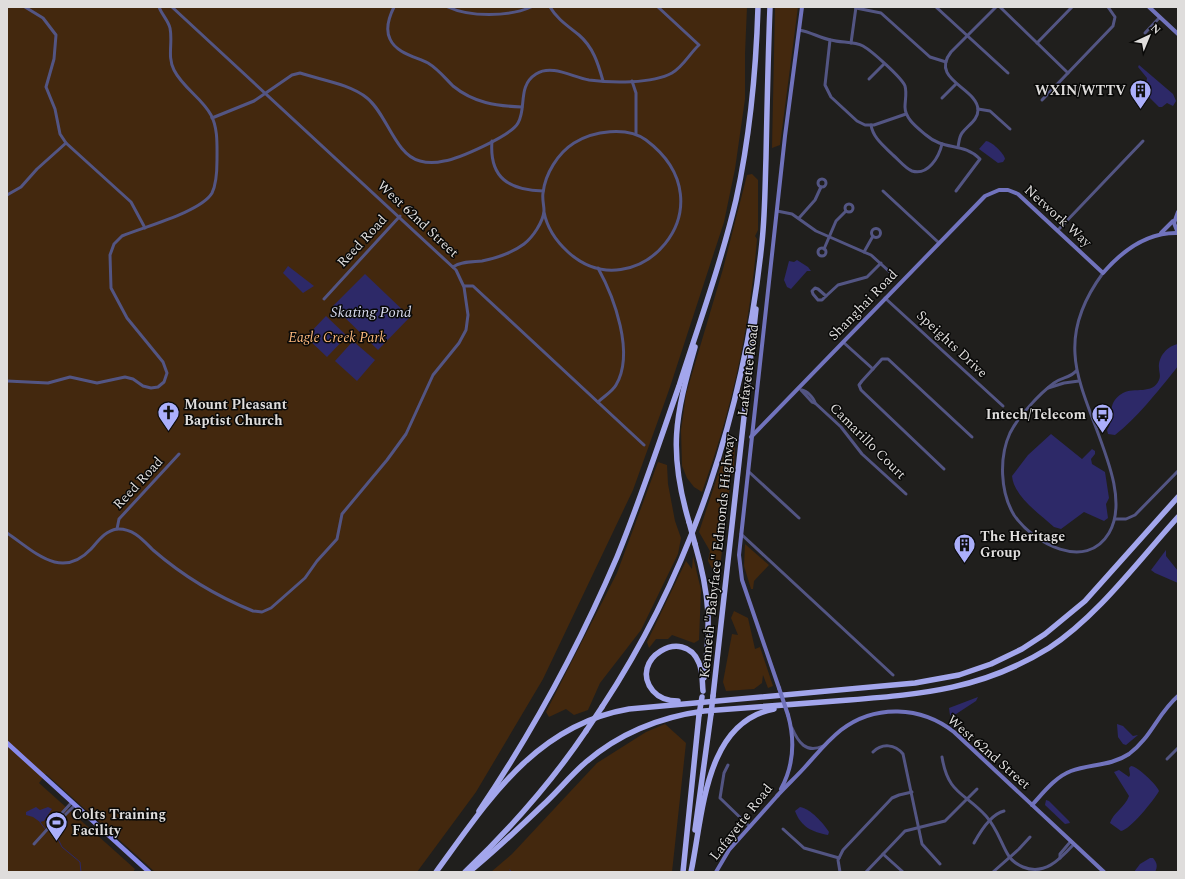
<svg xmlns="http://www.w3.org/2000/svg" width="1185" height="879" viewBox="0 0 1185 879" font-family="Spectral,serif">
<rect width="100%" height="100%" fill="#201f1d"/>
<!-- green -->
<g fill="#43280e">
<polygon points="7,7 747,7 745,54 745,99 735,169 724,222 669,390 633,490 543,679 476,792 417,872 155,872 46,774 39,783 135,869 133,872 7,872"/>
<polygon points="775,7 798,7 780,145 772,148"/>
<path d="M752 174 758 180V230L755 236 757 239C750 326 732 410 702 492L694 487 687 478 682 466 681 430 686 394 723 269 747 175Z"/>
<polygon points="729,441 735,442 734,470 731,478 719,575 715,574 708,561 710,551 699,532"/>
<polygon points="658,462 667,465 668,484 675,521 681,538 678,554 641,630 600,683 588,710 574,715 566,709 549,717 546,712 617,573"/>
<polygon points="745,544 769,565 754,581 753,589 751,589 744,566"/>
<polygon points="693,556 701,590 699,640 694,643 672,635 668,639 656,639 649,648 647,642 686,561 692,569"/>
<polygon points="734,611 748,618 755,649 760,647 773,686 768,688 763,675 762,683 754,689 726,691 723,682 732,634 738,635 731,618"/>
<polygon points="665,724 686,743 672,872 491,872 512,854 597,763 646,732"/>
</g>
<!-- water -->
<g fill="#2d2968">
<polygon points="1139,65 1173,94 1176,101 1173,106 1167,103 1162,107 1159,107 1145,93 1147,78 1138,67"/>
<path d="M986 141C991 141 1004 153 1005 159L1003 162 998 163 979 149Z"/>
<polygon points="797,260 808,267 811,271 807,271 791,289 787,287 784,280 789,261 794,262"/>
<polygon points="288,266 314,286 303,293 283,273"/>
<polygon points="365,274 410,317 378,350 333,306"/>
<polygon points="326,316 347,336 327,357 306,337"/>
<polygon points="353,341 375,360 357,381 335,361"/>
<path d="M1178 344V366L1175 370C1158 391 1136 419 1115 435L1108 434 1107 430C1116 418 1104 404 1123 393 1134 387 1153 395 1159 380 1161 376 1159 372 1159 368 1158 357 1167 346 1178 344Z"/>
<path d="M1051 434 1082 459 1092 449 1095 451V454L1091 459 1092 464 1105 472 1109 498 1106 504 1108 518 1104 521 1084 512 1061 529 1054 527C1040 514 1014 497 1012 476L1028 455Z"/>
<polygon points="1166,550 1166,556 1178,571 1178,583 1155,573 1151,570"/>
<polygon points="978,697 976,701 953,716 950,715 949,708"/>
<polygon points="1117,724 1123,726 1133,736 1138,735 1126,745 1123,744 1118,737"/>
<path d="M1131 766C1137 766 1157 785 1159 791 1154 800 1130 830 1121 831L1110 823C1113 813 1125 807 1129 796L1114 772 1119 770 1129 777 1130 775 1129 768Z"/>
<polygon points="1046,800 1049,801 1069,821 1070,823 1065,824 1045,805"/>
<polygon points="36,807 40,810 48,807 52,809 44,821 40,822 33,817 26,815 26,812"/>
<path d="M800 807C811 809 823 823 829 832L828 835C812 832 801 827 795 811Z"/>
<path d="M1150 858H1153C1157 863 1158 866 1155 872H1134L1140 864Z"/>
</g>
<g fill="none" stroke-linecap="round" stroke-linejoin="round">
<!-- stream -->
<g stroke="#2d2968" stroke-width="1">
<polyline points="40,822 46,830"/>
<polyline points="52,834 58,839 62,847 80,862 81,872"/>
<polyline points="510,870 511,872"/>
</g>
<!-- street -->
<g stroke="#535583" stroke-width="3">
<polyline points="25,7 43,18 56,35 54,59 46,87 55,109 60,134 66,143 131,202 145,228"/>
<path d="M394 7C389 17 385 29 390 39 396 53 416 57 428 63 438 69 445 78 453 86 474 103 496 106 522 107"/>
<path d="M448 7C469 17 509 17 531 7"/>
<path d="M550 7C557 19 568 26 579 35 593 47 598 63 603 81"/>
<polyline points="936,7 1008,73"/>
<polyline points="1000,7 1068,73"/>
<polyline points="856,8 881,13 930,57 946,62"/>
<path d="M799 30C811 32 820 38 831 40 841 43 854 41 863 46 872 51 902 78 905 86 907 93 905 100 905 107 905 119 918 128 926 135 944 151 963 142 980 159L956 191"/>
<polyline points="1145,33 1160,17"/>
<polyline points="830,40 825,85 831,97 857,121 865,125 874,125 906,114"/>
<polyline points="851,43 856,7"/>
<polyline points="1037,43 1072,7"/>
<polyline points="869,79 884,64"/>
<polyline points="632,81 636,93 636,134"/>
<polyline points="942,98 956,84"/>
<polyline points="1042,100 1113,26 1115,17 1108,7"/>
<polyline points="978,109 990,111 1010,129"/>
<path d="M212 118 254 101 292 75 300 73C321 80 350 84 367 98 387 114 395 155 420 161 427 163 436 163 444 161 458 159 511 136 518 123 527 108 517 86 536 74 552 64 572 77 589 80 611 83 652 84 672 73 683 67 690 53 699 45L658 7"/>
<path d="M871 125C873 138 884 146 893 155 899 160 905 168 912 171 928 176 939 157 942 144"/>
<path d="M492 141C489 178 509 190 543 191"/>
<path d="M958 147C959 142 959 137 962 133 968 125 978 120 978 110 978 88 929 80 951 52L996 7"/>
<circle cx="822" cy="183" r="4"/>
<polyline points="883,191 938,242"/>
<polyline points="7,195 21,187 37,169 66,143"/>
<circle cx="849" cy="208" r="4"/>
<polyline points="777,211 792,214 816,231 871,255 892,274"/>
<polyline points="799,218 815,200 821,187"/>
<circle cx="876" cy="233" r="4.5"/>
<polyline points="1058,230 1143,141"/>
<circle cx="822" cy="252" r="4"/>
<polyline points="824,249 836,221 846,211"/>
<polyline points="864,252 873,236"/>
<path d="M453 267C461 261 473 262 482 261 497 258 512 253 524 244 533 237 543 222 544 211 544 205 542 199 543 193 545 174 558 153 574 143 593 131 627 126 646 140 734 206 635 313 568 252 556 241 547 228 544 212"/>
<path d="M598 268C614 297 635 353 616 385 612 392 604 396 598 402"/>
<polyline points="464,286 473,286 644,445"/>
<polygon points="815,288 818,289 826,296 822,300 818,300 813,294 812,291"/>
<polyline points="826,296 838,285 867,277 881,263"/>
<polyline points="885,298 1003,406"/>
<polyline points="324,299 400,216"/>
<polyline points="843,342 873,369"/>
<path d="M1077 370C1071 378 1062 377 1054 383 1039 394 1018 417 1010 433 999 457 1000 492 1014 515 1033 543 1086 572 1109 533 1136 487 1077 407 1075 354 1073 324 1086 296 1103 273"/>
<path d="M7 381 48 383 70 377 97 383 125 377 133 379 143 386 151 388 158 387 164 382 167 373 163 362 127 318 111 288 110 255 114 244 122 236C143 227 201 212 212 193 217 183 217 170 217 160 217 145 218 128 211 115 202 98 183 88 174 70 167 56 173 43 170 28 168 20 162 15 159 7"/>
<polyline points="1048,388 1064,383 1079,381"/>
<polyline points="801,390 812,402 815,403"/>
<path d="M802 390C807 391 814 398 815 403L841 427 862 454 906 494"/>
<polyline points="944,469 861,390 859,385 862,381 882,359 888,359 972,437"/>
<polyline points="748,471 799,518"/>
<polyline points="1115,519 1126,519 1135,515 1178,471"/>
<path d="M117 529C133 528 143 540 153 550 183 576 216 596 253 611L262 612 271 608 305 578 317 561 337 539 342 514 387 460 406 434 433 375 459 343 466 330 468 315 464 287 456 270 172 7"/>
<path d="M7 533C34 551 61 581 91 549 99 540 105 531 117 529L119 519 179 454"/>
<polyline points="741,534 893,675"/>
<path d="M792 728C798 742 806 754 823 746"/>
<path d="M873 752C882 743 895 744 903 754L922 844 940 864"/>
<path d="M942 757C948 794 964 792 986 816 996 827 1000 840 1007 853 1010 859 1016 864 1023 867 1045 876 1060 859 1074 844"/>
<polyline points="1167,759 1178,748"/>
<polyline points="728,765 724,773 720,798 750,827"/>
<polyline points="54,823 59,821 75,805"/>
<polyline points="783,829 804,848 839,858"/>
<path d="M974 843C980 832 991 814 1004 811"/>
<polyline points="34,844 72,802"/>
<polyline points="883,854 903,872"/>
<polyline points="1060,858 1060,854 1071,841"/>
<polyline points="840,872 838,860 843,850 892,798 899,795 912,792"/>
<polyline points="866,872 905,831 945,821 977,789"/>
<polyline points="993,872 1019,849 1030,837"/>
</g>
<!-- secondary -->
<g stroke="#7173bd" stroke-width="4">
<polyline points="1149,7 1178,34"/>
<polyline points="1161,233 1173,221"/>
<polyline points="1178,233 1174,223 1178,212"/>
<path d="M751 437 985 196 999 190H1008L1018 194 1103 273C1122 251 1148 232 1178 233"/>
<polyline points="779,688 742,580 739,555 785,136 802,7"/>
<path d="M781 789C794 765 795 740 788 715"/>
<path d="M777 796C786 786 796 777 805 767 816 755 827 741 841 730 875 704 921 706 954 732L1104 872"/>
<path d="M1032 805C1043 793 1055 777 1071 771 1090 764 1111 766 1129 754 1151 738 1158 713 1178 696"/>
<polyline points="716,872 729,850 778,795"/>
</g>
<!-- primary -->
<polyline stroke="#888aea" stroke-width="4.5" points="7,743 149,872"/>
<!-- highway -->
<g stroke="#a3a6ec" stroke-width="5.5">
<path d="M689 522C668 451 675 417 695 347"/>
<path d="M695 544C710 596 711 624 704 678"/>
<polyline points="713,696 756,309"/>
<path d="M678 701C668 701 660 699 653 691 627 660 684 625 699 663 703 672 702 682 703 691"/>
<path d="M602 707C693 569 745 407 762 242 765 214 765 186 766 158 767 108 768 57 770 7"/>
<path d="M479 811C533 731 579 646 617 557 640 501 659 443 679 386 699 324 721 263 736 200 750 136 756 72 758 7"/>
<polyline points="695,830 711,714"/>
<path d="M436 872C488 801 535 725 629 709L915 683 959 675 991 664 1022 649 1045 634 1085 601 1178 497"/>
<path d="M465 872C510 829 551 783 586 731"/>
<path d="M469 872C495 851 519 828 543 805 558 791 571 775 586 762 620 733 660 717 704 711 753 707 801 704 849 700 924 694 983 689 1049 648 1097 617 1139 560 1178 517"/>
<polyline points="683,872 699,715"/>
<path d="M691 872C703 816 704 722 774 709"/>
</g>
<!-- secondary-bridge -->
<polyline stroke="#7173bd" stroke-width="4" points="779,688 788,715"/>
<!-- highway-bridge -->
<g stroke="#a3a6ec" stroke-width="5.5">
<polyline points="689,522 695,544"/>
<polyline points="711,714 713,696"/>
<polyline points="699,715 702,697"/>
<polyline points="586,731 602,707"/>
</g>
</g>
<!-- icons -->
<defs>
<symbol id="building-pin" viewBox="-11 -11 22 30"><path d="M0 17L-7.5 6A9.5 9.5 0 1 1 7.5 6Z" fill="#abaffb" stroke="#090908"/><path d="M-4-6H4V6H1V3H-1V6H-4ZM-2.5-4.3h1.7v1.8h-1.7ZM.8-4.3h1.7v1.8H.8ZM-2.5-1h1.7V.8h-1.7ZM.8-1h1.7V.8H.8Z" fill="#111"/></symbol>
<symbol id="church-pin" viewBox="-11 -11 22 30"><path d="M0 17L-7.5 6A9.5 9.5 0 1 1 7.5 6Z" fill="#abaffb" stroke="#090908"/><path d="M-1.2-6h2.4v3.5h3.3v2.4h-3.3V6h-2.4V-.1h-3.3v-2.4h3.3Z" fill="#111"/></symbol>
<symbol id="bus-pin" viewBox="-11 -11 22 30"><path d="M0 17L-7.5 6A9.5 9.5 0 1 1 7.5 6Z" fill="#abaffb" stroke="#090908"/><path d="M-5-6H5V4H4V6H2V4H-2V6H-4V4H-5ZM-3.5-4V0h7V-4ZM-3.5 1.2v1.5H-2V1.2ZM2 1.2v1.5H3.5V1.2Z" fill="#111"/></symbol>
<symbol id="stadium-pin" viewBox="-11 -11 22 30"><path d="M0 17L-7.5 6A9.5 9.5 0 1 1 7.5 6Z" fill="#abaffb" stroke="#090908"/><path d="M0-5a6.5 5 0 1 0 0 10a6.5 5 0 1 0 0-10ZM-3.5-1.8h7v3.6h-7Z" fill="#111"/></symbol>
</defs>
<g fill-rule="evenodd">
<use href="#building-pin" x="1128" y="78" width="25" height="34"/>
<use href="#church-pin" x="156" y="400" width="25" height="34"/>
<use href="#bus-pin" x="1090" y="402" width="25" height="34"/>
<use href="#building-pin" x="952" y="532" width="25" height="34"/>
<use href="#stadium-pin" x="44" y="810" width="25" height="34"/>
</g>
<g text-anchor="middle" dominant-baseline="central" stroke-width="3" stroke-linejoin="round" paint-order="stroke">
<!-- poi labels -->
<g font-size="14" font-weight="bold" fill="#dfdddc" stroke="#090908" text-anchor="start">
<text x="1126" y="90" text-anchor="end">WXIN/WTTV</text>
<text x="184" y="404">Mount Pleasant<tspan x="184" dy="16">Baptist Church</tspan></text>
<text x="1086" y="414" text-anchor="end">Intech/Telecom</text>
<text x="980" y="536">The Heritage<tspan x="980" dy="16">Group</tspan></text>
<text x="72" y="814">Colts Training<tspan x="72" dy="16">Facility</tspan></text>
</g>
<!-- street labels -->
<g font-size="14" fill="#dfdddc" stroke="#090908">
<text transform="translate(1058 216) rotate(42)">Network Way</text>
<text transform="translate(418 219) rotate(43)">West 62nd Street</text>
<text transform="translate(362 241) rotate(-47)">Reed Road</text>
<text transform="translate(863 305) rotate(-46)">Shanghai Road</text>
<text transform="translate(952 344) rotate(43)">Speights Drive</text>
<text transform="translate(748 370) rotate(-83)">Lafayette Road</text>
<text transform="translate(868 441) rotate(45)">Camarillo Court</text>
<text transform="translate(138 483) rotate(-47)">Reed Road</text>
<text transform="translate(717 556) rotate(-84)">Kenneth "Babyface" Edmonds Highway</text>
<text transform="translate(989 752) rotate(41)">West 62nd Street</text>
<text transform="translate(741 822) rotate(-52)">Lafayette Road</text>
</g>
<!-- park labels -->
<g font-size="14" font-style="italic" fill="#fbb77c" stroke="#090908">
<text x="337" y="337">Eagle Creek Park</text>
</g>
<!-- water labels -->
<g font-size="15" font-style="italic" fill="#d8daee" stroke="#090908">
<text x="371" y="312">Skating Pond</text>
</g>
</g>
<!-- border -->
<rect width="1185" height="879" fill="none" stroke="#dfdddc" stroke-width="16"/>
<!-- north arrow -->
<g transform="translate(1149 36) rotate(44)" stroke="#090908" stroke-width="3" paint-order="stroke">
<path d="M0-3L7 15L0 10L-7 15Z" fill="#dfdddc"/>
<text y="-6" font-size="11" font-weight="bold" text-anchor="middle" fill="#dfdddc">N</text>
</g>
</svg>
